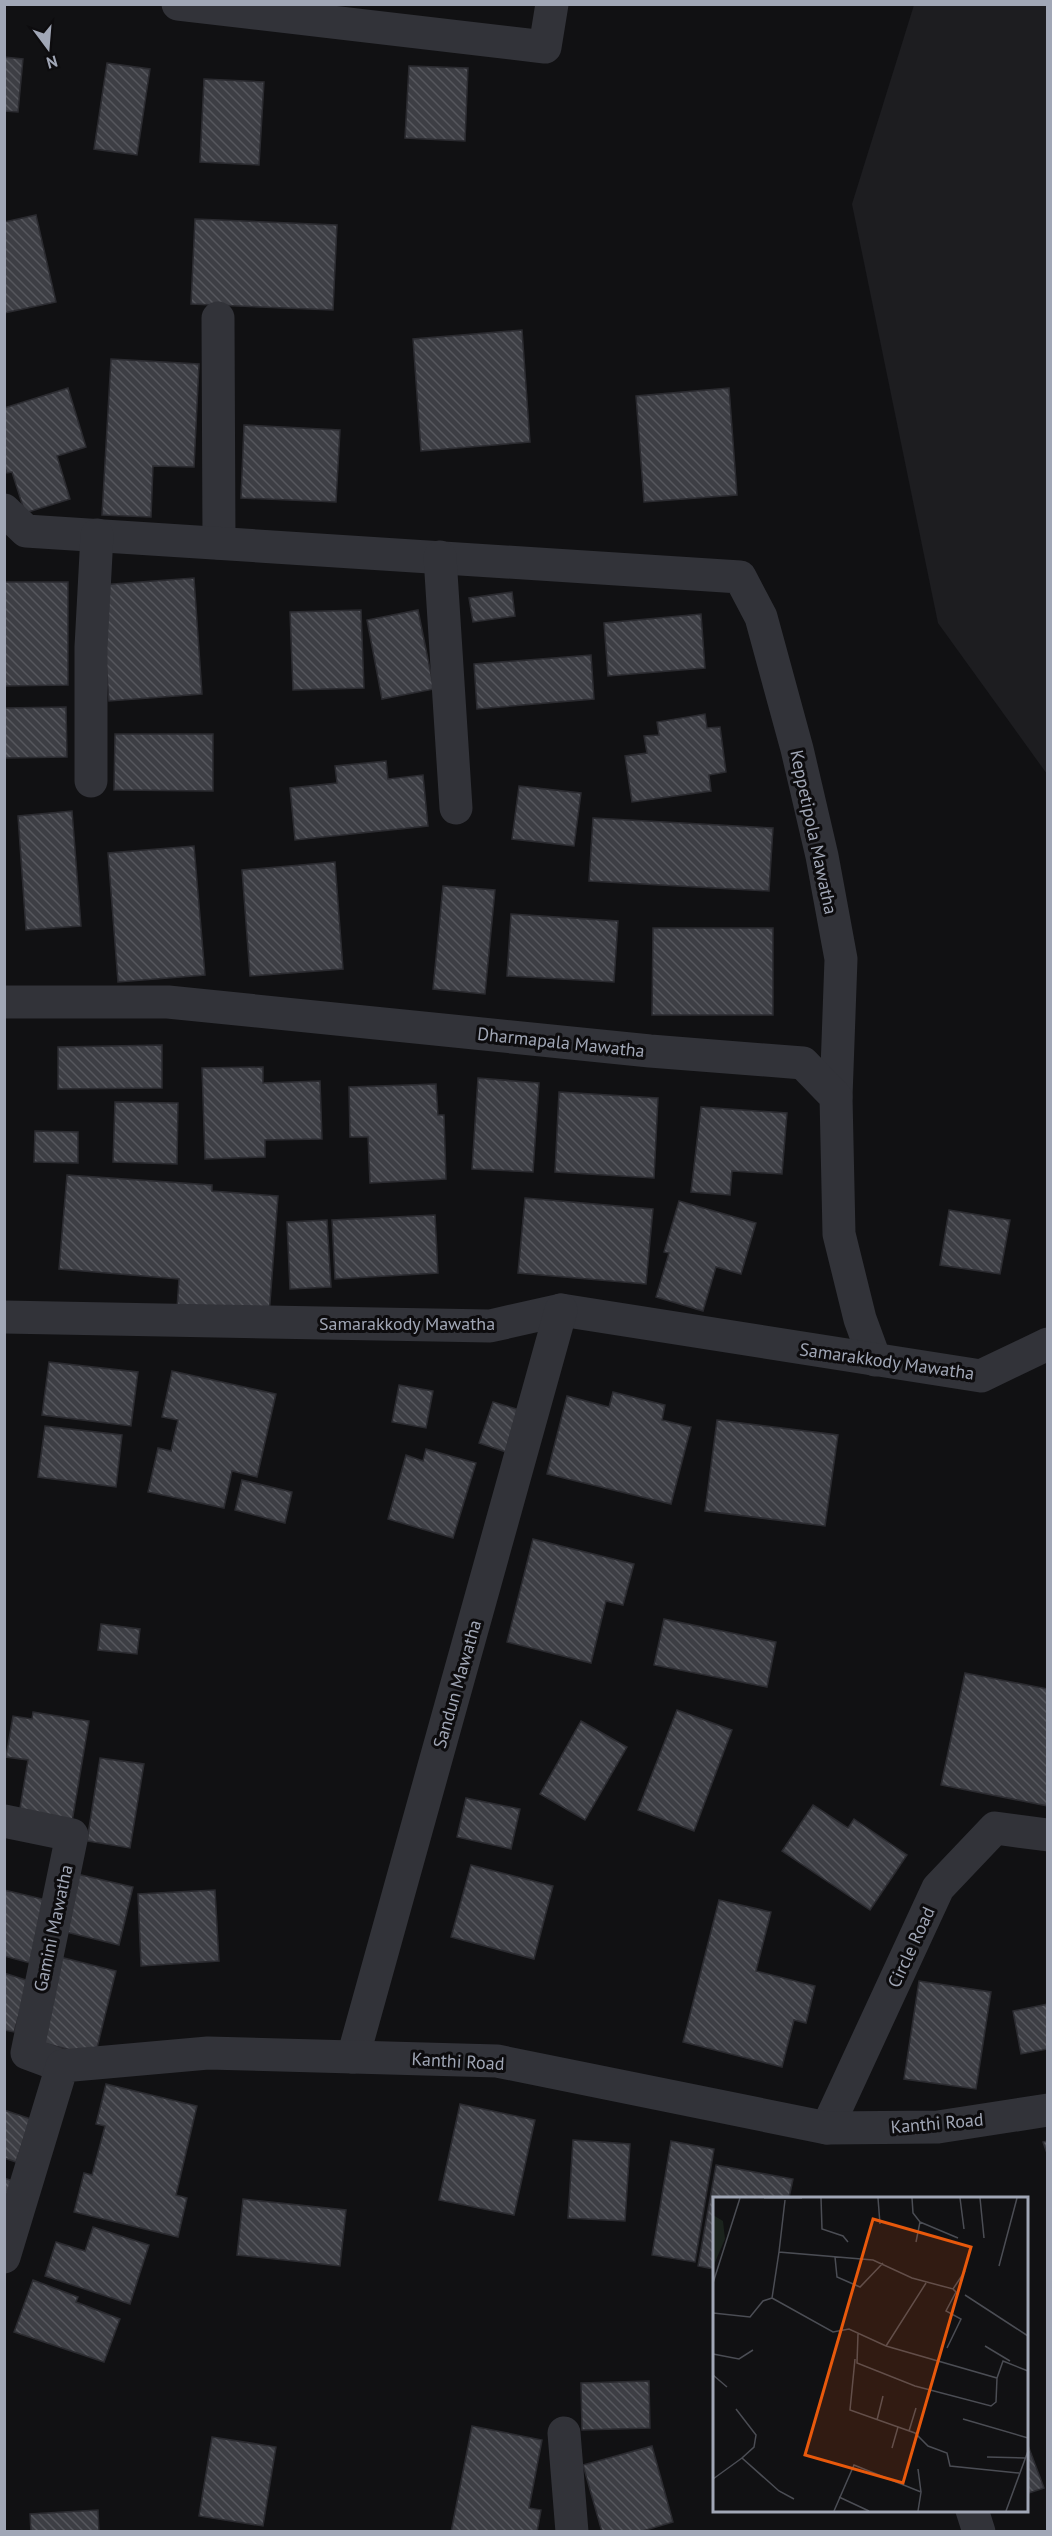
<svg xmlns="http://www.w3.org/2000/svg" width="1052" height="2536" viewBox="0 0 1052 2536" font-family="'PT Sans',sans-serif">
<defs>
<pattern id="building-back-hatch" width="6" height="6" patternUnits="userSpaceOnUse" patternTransform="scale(1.5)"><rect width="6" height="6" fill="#3d3e44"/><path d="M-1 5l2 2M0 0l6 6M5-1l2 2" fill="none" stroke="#56575d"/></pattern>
</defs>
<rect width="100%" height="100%" fill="#111113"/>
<!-- built -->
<polygon fill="#1d1d20" points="914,5 1047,5 1047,774 938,623 852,204"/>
<!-- building -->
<g fill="url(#building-back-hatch)" stroke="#2b2b30" stroke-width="1.5">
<polygon points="4,57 23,59 18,112 4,111"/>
<polygon points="107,63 150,69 137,155 94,149"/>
<polygon points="409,66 468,68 465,141 405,138"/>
<polygon points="204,79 264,82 259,165 200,162"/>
<polygon points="36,215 56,302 4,313 4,222"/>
<polygon points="195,219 337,225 333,310 191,304"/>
<polygon points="522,330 530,442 421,451 413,339"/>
<polygon points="111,359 199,364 194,467 153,466 151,517 102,515"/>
<polygon points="68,388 86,447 57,456 70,499 25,513 12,472 7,473 4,465 4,408"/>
<polygon points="729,388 737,495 644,502 636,396"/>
<polygon points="244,425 340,430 336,502 241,498"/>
<polygon points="194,578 202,694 109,701 100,585"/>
<polygon points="4,582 68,582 68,685 4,686"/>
<polygon points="512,592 515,616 473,622 469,598"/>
<polygon points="361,610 364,688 293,690 290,612"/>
<polygon points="418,610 434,689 382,699 367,620"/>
<polygon points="701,614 705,668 608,676 604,623"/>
<polygon points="591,655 594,699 477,709 474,664"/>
<polygon points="66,707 67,757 4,758 4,708"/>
<polygon points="705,714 707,728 720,727 726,772 709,775 711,791 632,802 625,756 647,753 644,736 659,735 657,722"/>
<polygon points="115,734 213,734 213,791 114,790"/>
<polygon points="386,761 388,779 423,775 428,826 295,840 290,788 337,783 335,766"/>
<polygon points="519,786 581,793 574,846 512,839"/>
<polygon points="72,811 81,926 26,930 18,816"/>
<polygon points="593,818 773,828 769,891 589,881"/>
<polygon points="194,846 205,975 118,982 108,853"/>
<polygon points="335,862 343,969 250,976 242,870"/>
<polygon points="443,886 495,890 485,994 433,989"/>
<polygon points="511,914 618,921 614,982 507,976"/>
<polygon points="653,928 773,928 773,1015 652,1015"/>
<polygon points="162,1045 162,1088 58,1089 58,1047"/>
<polygon points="263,1067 263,1083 320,1081 322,1139 265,1140 265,1157 205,1159 202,1068"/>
<polygon points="478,1078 539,1083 533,1172 472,1169"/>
<polygon points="436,1084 438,1115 444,1115 446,1179 370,1183 368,1137 350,1137 349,1087"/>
<polygon points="559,1092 658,1098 654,1178 555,1172"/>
<polygon points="115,1102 178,1103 177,1164 113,1162"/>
<polygon points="701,1107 787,1113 782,1174 732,1171 730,1195 691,1192"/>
<polygon points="35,1131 78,1132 78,1163 34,1162"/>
<polygon points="67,1175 212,1185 212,1191 278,1196 269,1316 177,1309 179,1279 59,1269"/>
<polygon points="525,1198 653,1209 646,1284 518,1273"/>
<polygon points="679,1201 756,1223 741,1274 716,1267 703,1311 656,1297 669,1253 664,1252"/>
<polygon points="949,1210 1010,1220 1000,1274 940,1265"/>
<polygon points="435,1215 438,1273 335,1279 332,1220"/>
<polygon points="327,1220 331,1287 290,1289 287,1222"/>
<polygon points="49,1362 138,1372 131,1426 42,1415"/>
<polygon points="172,1371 276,1394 257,1477 232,1471 224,1508 148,1492 158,1448 171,1451 178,1420 162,1417"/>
<polygon points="399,1385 433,1391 426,1428 392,1422"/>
<polygon points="613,1392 665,1405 662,1420 691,1427 671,1504 547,1474 567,1396 609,1407"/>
<polygon points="493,1402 520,1410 506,1452 479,1443"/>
<polygon points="717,1420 838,1435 825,1526 705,1511"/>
<polygon points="45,1426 122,1435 116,1487 38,1477"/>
<polygon points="426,1449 476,1463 453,1538 388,1519 406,1455 423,1461"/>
<polygon points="242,1480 292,1492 285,1523 235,1510"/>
<polygon points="533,1539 634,1564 623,1605 606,1601 591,1663 507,1642"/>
<polygon points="664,1619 776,1642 767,1687 654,1665"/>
<polygon points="101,1624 140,1629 137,1654 98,1650"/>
<polygon points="965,1673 1048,1689 1048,1806 941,1785"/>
<polygon points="677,1710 732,1730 694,1831 638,1810"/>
<polygon points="33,1712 89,1721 72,1822 19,1814 28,1760 6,1757 13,1716 32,1719"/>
<polygon points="581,1721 627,1747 585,1820 540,1794"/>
<polygon points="100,1758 144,1764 130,1848 87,1841"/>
<polygon points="466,1798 520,1809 511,1849 457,1837"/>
<polygon points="813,1805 848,1828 854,1819 907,1855 870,1910 782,1851"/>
<polygon points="471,1865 553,1886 534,1959 451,1937"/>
<polygon points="77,1874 133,1887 119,1945 62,1931"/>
<polygon points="4,1890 55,1902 38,1965 4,1956"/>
<polygon points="215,1890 219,1961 141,1966 138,1894"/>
<polygon points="719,1900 771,1912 756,1971 815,1986 806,2023 794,2020 782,2067 683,2042"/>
<polygon points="60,1957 116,1971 95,2056 39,2042"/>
<polygon points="4,1973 29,1981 14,2032 4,2030"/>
<polygon points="919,1981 991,1992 976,2089 904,2079"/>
<polygon points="1048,2004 1048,2049 1021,2054 1013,2011"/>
<polygon points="106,2084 197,2106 176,2195 187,2198 178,2237 74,2212 84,2173 92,2175 105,2126 96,2124"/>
<polygon points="460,2104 535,2120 514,2215 439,2200"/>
<polygon points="4,2110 31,2119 16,2162 4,2158"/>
<polygon points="573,2140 630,2144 625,2221 568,2218"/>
<polygon points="671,2141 714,2149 695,2262 652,2255"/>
<polygon points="1048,2141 1048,2156 1043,2142"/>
<polygon points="716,2165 793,2179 789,2198 714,2198 714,2269 698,2266"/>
<polygon points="4,2178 16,2182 4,2213"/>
<polygon points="243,2199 346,2210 340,2266 237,2255"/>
<polygon points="93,2227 149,2245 130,2304 45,2276 56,2242 85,2251"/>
<polygon points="33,2280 78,2297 76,2302 120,2319 104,2362 14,2332"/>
<polygon points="649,2381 650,2428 582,2430 581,2383"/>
<polygon points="472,2426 542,2440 529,2508 541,2510 537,2532 451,2532"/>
<polygon points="212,2437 276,2447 263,2526 199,2516"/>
<polygon points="1026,2440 1044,2488 1026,2494"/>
<polygon points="652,2446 673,2522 639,2532 602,2532 583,2465"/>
<polygon points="98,2510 99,2532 31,2532 30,2514"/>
</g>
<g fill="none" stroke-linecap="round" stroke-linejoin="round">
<!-- minor -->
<g stroke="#323339" stroke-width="33">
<polyline points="178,4 545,47 552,4"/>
<polyline points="218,318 219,543"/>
<polyline points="4,510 26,531 740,577 761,617 797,749 822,856 841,959 836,1097"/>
<polyline points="440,557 456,808"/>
<polyline points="91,781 91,647 97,535"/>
<polyline points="4,1002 168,1002 650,1051 803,1063 836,1097 839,1234 860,1319 875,1360"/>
<polyline points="4,1317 490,1326 561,1310 981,1376 1048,1344"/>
<polyline points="4,1821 72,1835 27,2053 62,2066"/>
<polyline points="353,2057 561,1310"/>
<polyline points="827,2128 938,1888 995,1828 1048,1835"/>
<polyline points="4,2257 62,2066 208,2053 497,2061 827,2128 938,2127 1048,2110"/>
<polyline points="564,2433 572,2532"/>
<polyline points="972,2510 979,2532"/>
</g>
</g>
<g text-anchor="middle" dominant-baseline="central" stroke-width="6" stroke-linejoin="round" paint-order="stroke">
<!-- street labels -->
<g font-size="18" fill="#a1a7b6" stroke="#0d0c0e">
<text transform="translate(814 832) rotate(78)">Keppetipola Mawatha</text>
<text transform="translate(561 1042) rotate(6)">Dharmapala Mawatha</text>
<text x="407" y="1323">Samarakkody Mawatha</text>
<text transform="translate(887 1361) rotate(8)">Samarakkody Mawatha</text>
<text transform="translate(457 1684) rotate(-74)">Sandun Mawatha</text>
<text transform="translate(53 1928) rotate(-78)">Gamini Mawatha</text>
<text transform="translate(911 1947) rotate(-65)">Circle Road</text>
<text transform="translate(458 2061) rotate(3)">Kanthi Road</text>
<text transform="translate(937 2123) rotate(-5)">Kanthi Road</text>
</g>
</g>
<!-- overview -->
<g transform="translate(713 2197)">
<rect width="315" height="315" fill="#111113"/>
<path d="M0 18 10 24 12 42 0 70Z" fill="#1b231d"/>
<path fill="none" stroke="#4b4d54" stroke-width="1.5" d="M51 1H89M108 1 109 32 130 39 135 45M165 1 167 27M199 1 200 16 207 25 203 45M247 1 251 32M267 1 271 41M72 3 66 55 160 63 199 81 240 92 252 74M207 25 245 41M66 55 59 101 120 135 136 132 173 149 284 181 290 164 315 174M122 60 124 80 147 90 170 66M286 69 304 1M0 86 27 1M252 98 315 139M0 116 37 120 50 104 59 101M145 137 144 166 202 189 278 209 283 205 284 181M173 149 213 86M272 149 297 164M234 151 248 122 233 114 243 95 240 92M0 157 26 162 40 153M142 162 137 213 202 236 215 249 234 256 237 269 306 276M0 178 14 190M23 212 43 238 41 250 29 261 66 294 81 302M250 222 315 241M164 223 170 199M196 234 203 211M179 251 185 230M274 260 312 261M205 272 208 295M0 282 29 261M126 300 156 314M121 314 141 268 208 295 205 314M293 314 315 254"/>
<path fill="#e8590c" fill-opacity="0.15" stroke="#e8590c" stroke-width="3" d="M160 22 258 50 190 286 92 258Z"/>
<rect width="315" height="315" fill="none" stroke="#a1a7b6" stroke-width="3"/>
</g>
<!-- border -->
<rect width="1052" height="2536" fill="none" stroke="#a1a7b6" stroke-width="12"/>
<!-- north arrow -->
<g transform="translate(48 48) rotate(164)" stroke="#0d0c0e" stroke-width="4.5" paint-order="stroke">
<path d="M0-4.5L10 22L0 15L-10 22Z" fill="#a1a7b6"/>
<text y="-9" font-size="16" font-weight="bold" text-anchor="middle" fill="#a1a7b6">N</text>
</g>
</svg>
